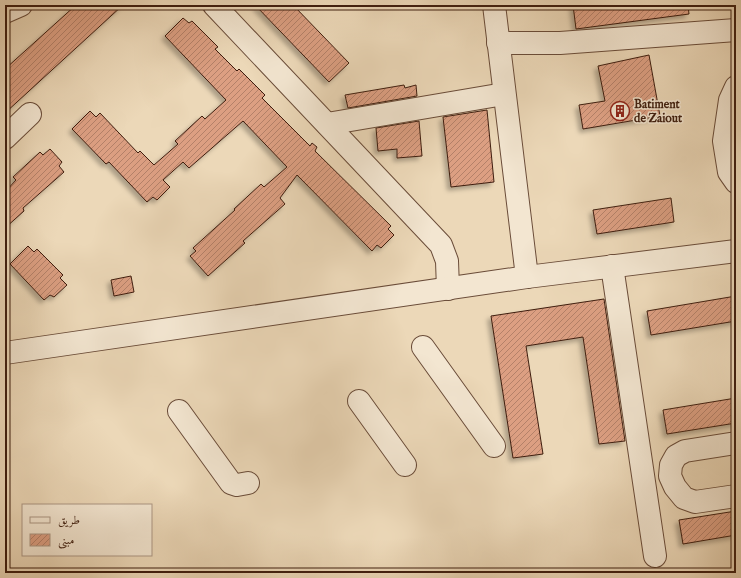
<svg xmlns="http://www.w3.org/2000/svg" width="741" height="578" viewBox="0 0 741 578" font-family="'IM FELL English',Amiri,serif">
<defs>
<pattern id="building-hatch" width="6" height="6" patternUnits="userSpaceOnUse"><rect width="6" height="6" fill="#dc9f82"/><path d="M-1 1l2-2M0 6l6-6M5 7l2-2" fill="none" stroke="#b48169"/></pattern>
<filter id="shadow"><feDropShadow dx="-3.5" dy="3.5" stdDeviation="2" flood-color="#0004"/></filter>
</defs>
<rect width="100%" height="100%" fill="#ecd8b8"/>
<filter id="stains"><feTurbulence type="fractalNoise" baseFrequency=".005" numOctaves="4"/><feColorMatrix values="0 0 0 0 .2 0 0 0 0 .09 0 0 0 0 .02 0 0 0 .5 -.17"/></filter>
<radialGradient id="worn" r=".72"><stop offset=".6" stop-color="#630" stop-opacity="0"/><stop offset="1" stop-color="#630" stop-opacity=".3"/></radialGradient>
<!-- building -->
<g fill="url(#building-hatch)" stroke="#3f1e0f" filter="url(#shadow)">
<polygon points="76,5 123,5 5,113 5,69"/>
<polygon points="255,5 293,5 349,63 329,82"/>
<polygon points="573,5 688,5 689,14 576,29"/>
<polygon points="183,18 189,23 192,21 218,47 215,49 237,71 239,69 265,95 262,98 310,146 312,143 317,147 315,151 391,226 388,229 394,235 381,248 377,245 372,251 297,175 280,198 285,204 243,241 245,243 208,276 190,256 196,251 193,248 235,210 234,209 261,184 264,187 287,167 243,121 189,168 183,162 163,180 170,187 157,200 153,197 147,202 109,162 106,164 72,129 90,111 96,117 100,113 138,153 140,151 154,165 178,144 175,141 202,116 205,119 226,100 165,36"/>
<polygon points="649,55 660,116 583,129 579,105 605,101 598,66"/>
<polygon points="404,85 405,88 416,85 417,96 348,108 345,95"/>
<polygon points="487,110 494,182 451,187 443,117"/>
<polygon points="419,121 422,156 397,158 397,149 378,151 376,128"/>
<polygon points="50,149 62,162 59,166 64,172 23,208 24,211 5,228 5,192 16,180 13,177 40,152 43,155"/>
<polygon points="671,198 674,222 597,234 593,210"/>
<polygon points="28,246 34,252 37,249 63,275 60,278 67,285 54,297 50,295 44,300 10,264"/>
<polygon points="131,276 134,292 114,296 111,280"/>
<polygon points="736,296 736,321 651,335 647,311"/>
<polygon points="604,299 625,441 599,444 583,337 526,346 543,454 513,458 491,316"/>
<polygon points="736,398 736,423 667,434 663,410"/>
<polygon points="736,511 736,535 683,544 679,520"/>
</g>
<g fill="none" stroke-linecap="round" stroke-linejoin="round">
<defs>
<g id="minor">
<polyline points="214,5 441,245 447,261 448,289"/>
<polyline points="494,5 527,277"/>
<polyline points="5,12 21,5"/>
<polyline points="498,43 560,43 736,30"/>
<polyline points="736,87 730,100 724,141 729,172 736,182"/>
<polyline points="327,124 504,94"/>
<polyline points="5,138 30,114"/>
<polyline points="612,266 655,556"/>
<polyline points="423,347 494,446"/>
<polyline points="5,353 527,277 736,251"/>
<polyline points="359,401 405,465"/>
<polyline points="179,411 231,483 237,485 248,483"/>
<polyline points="736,443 685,451 676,456 671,465 670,476 675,487 684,498 695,502 736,496"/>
</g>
</defs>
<!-- minor casing -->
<use href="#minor" stroke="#6a4c39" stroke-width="24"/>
<!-- minor -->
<use href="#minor" stroke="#f3e6d1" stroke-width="22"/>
</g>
<!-- icons -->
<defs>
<symbol id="building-ring" viewBox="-11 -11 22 22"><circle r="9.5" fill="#f3e6d1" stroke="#8f2418" stroke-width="1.5"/><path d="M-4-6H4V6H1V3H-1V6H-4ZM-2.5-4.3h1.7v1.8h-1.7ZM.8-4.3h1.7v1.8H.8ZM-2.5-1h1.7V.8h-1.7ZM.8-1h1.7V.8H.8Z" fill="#8f2418"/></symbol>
</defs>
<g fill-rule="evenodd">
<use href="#building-ring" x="609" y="100" width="22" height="22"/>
</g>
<g text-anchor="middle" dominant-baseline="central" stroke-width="3" stroke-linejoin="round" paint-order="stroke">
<!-- poi labels -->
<g font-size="12" font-weight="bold" fill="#3f1e0f" stroke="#f3e6d1" text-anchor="start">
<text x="634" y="104">Batiment<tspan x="634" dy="14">de Zaiout</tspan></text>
</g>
</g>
<!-- margin -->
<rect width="741" height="578" fill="none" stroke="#ecd8b8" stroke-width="20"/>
<rect x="6" y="6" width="729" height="566" fill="none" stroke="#3f1e0f" stroke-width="2"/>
<rect x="10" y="10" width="721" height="558" fill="none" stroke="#3f1e0f"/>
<!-- legend -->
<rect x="22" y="504" width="130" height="52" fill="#f3e6d1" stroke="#ab9683"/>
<rect x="30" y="517" width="20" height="6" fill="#f3e6d1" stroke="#ab9683"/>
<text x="58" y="524" font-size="12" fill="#3f1e0f">طريق</text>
<rect x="30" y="534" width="20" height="12" fill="url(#building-hatch)" stroke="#ab9683"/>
<text x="58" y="544" font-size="12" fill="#3f1e0f">مبنى</text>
<rect width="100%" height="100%" filter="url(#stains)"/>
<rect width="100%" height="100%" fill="url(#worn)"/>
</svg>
